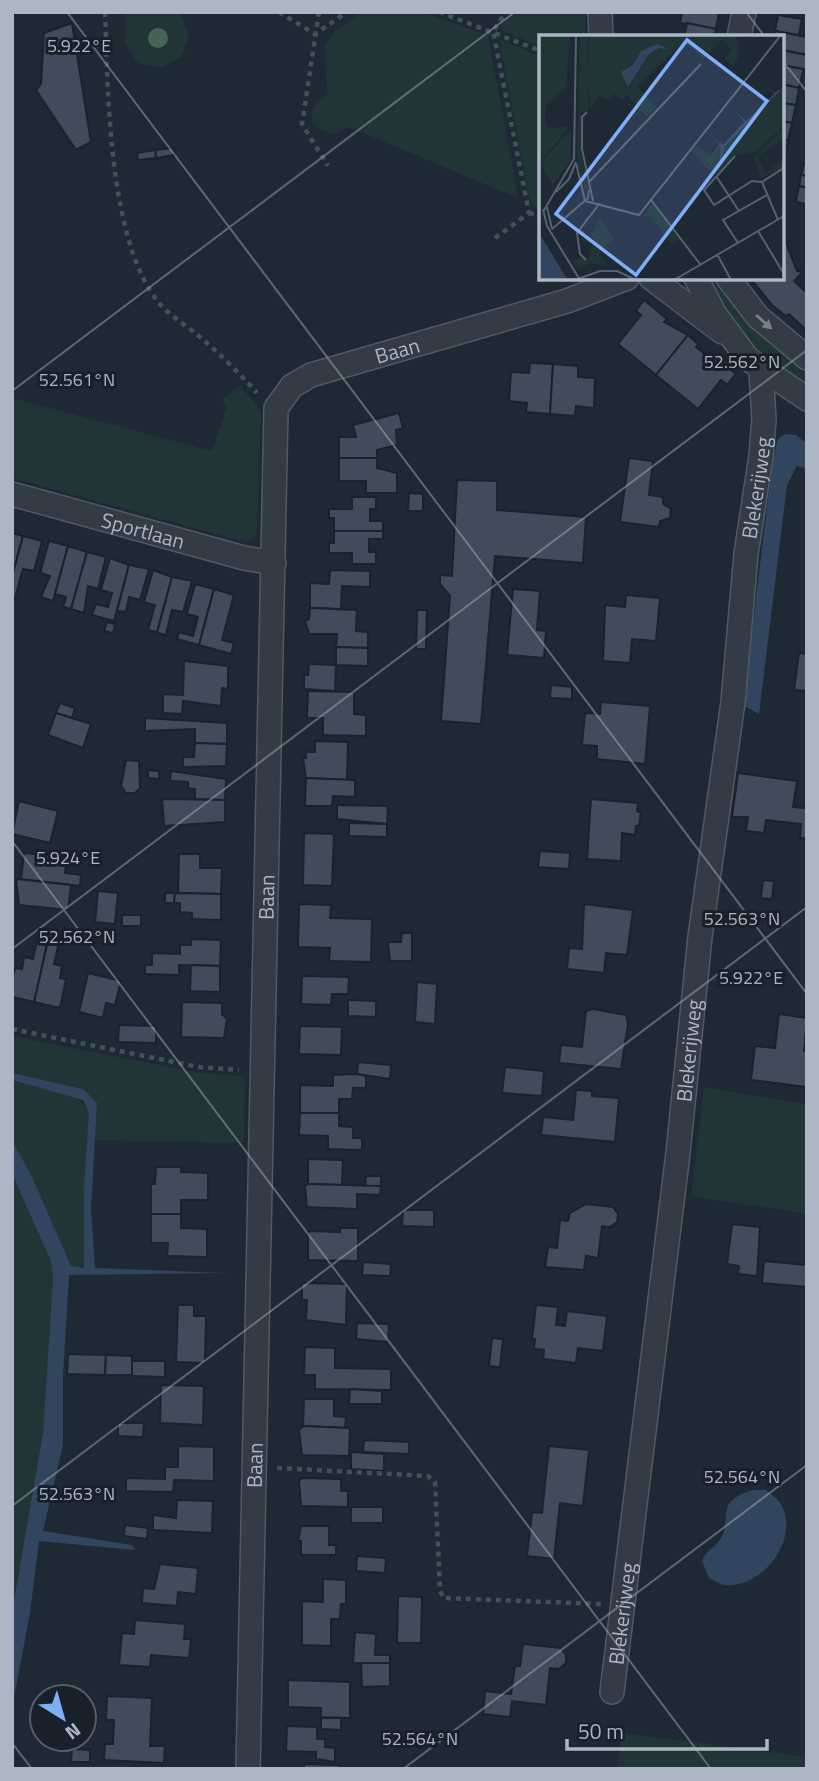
<svg xmlns="http://www.w3.org/2000/svg" width="819" height="1781" viewBox="0 0 819 1781" font-family="'Titillium Web',sans-serif">
<rect width="100%" height="100%" fill="#1f2936"/>
<!-- green -->
<g fill="#213537">
<polygon points="126,12 180,12 189,35 181,57 161,68 138,63 125,44"/>
<path d="M362 12H422L488 35 518 198 349 127 334 134 321 130 312 123C311 108 315 102 327 94L325 44 335 31Z"/>
<polygon points="511,12 585,12 585,37 541,37 541,47 499,29"/>
<polygon points="499,39 541,57 541,211 532,204 529,197"/>
<polygon points="706,278 715,278 736,310 807,374 807,391 763,359 738,332"/>
<polygon points="240,385 261,412 257,531 253,539 245,542 12,478 12,398 212,451 227,407 222,400"/>
<polygon points="12,1036 200,1073 245,1076 244,1143 95,1140 97,1110 83,1089 12,1073"/>
<polygon points="12,1080 76,1097 89,1108 84,1268 71,1266 32,1177 12,1140"/>
<polygon points="704,1087 807,1104 807,1214 691,1196"/>
<polygon points="12,1174 51,1261 53,1277 43,1433 12,1612"/>
<polygon points="622,1733 807,1757 807,1769 617,1769"/>
</g>
<!-- water -->
<g fill="#32455e">
<polygon points="785,434 796,435 807,444 807,469 797,466 787,485 759,714 743,705 773,458 778,439"/>
<polygon points="12,1073 83,1089 97,1103 91,1209 95,1268 226,1273 69,1275 63,1376 63,1445 43,1531 132,1545 135,1550 39,1541 30,1613 12,1708 12,1612 43,1433 53,1277 51,1261 12,1174 12,1140 32,1177 71,1266 84,1268 84,1187 89,1112 83,1100 12,1080"/>
<path d="M752 1490H766C771 1494 779 1500 782 1506 799 1541 762 1589 724 1585 720 1584 714 1580 709 1578L702 1561C706 1549 719 1546 723 1534 731 1509 717 1503 752 1490Z"/>
</g>
<!-- building -->
<g fill="#404c5b" stroke="#1a222d" stroke-width="2">
<polygon points="682,12 719,12 716,29 680,23"/>
<polygon points="778,15 802,19 799,35 775,31"/>
<polygon points="72,23 91,142 76,150 36,90 41,84 44,33"/>
<polygon points="687,23 716,29 714,37 684,37"/>
<polygon points="775,31 807,37 807,55 782,50 782,37 774,37"/>
<polygon points="782,50 807,55 807,70 782,65"/>
<polygon points="782,65 807,70 803,71 799,88 782,84"/>
<polygon points="782,84 799,88 796,105 782,103"/>
<polygon points="782,103 796,105 792,123 782,121"/>
<polygon points="782,121 792,123 788,141 782,139"/>
<polygon points="782,139 788,141 784,158 782,158"/>
<polygon points="173,148 174,155 156,158 155,150"/>
<polygon points="155,150 156,158 138,160 137,153"/>
<polygon points="804,164 807,164 807,176 801,175"/>
<polygon points="801,175 807,176 807,188 799,186"/>
<polygon points="799,186 807,188 806,204 796,202"/>
<polygon points="782,232 797,271 803,272 794,281 807,293 807,331 789,314 786,316 772,305 750,278 782,278"/>
<polygon points="644,300 667,319 664,322 688,335 656,375 618,344 641,315 636,311"/>
<polygon points="688,335 698,344 696,347 706,355 709,352 736,374 727,385 721,380 698,409 656,375"/>
<polygon points="530,363 553,364 550,414 526,412 527,403 509,401 511,372 529,373"/>
<polygon points="553,364 578,366 578,377 595,378 594,408 576,406 575,416 550,414"/>
<polygon points="399,413 403,428 396,430 397,445 377,450 377,458 339,458 339,437 356,437 353,425"/>
<polygon points="339,458 377,458 377,468 397,473 397,493 366,493 366,481 339,481"/>
<polygon points="629,458 653,461 649,495 663,497 663,504 671,509 670,518 660,521 659,527 620,522"/>
<polygon points="457,480 497,481 497,510 586,517 583,563 495,556 481,724 441,721 450,596 440,584 440,575 452,576"/>
<polygon points="409,493 423,494 423,511 408,511"/>
<polygon points="352,497 376,497 376,509 370,509 370,521 383,521 383,531 334,531 334,518 329,518 329,509 352,509"/>
<polygon points="334,531 383,531 383,539 369,539 369,552 376,552 376,564 352,564 352,553 329,553 329,543 334,543"/>
<polygon points="12,533 23,536 12,577"/>
<polygon points="23,536 42,541 34,571 23,569 13,605 12,577"/>
<polygon points="49,541 68,546 53,601 41,597 50,576 40,573"/>
<polygon points="68,546 87,552 71,609 63,607 66,597 55,594"/>
<polygon points="87,552 106,557 98,589 88,586 84,613 71,609"/>
<polygon points="110,558 129,565 114,621 92,615 96,604 108,607 112,593 101,590"/>
<polygon points="129,565 149,569 140,600 129,597 126,612 117,611"/>
<polygon points="153,570 172,577 157,632 148,630 155,605 144,602"/>
<polygon points="330,570 370,571 370,587 342,586 341,609 310,608 310,583 329,584"/>
<polygon points="172,577 192,581 183,612 172,610 166,635 157,633"/>
<polygon points="195,584 214,589 199,645 177,639 179,632 193,636 198,617 187,614"/>
<polygon points="214,589 234,595 222,640 234,643 231,654 199,645"/>
<polygon points="513,589 540,591 537,630 546,631 544,658 507,655"/>
<polygon points="626,595 660,598 656,641 632,639 630,663 603,661 605,605 625,607"/>
<polygon points="310,608 357,610 356,631 368,632 368,648 336,647 337,634 309,634 305,621 309,619"/>
<polygon points="417,610 427,610 426,649 416,649"/>
<polygon points="107,622 115,624 113,633 104,631"/>
<polygon points="336,647 368,648 368,666 336,665"/>
<polygon points="799,653 807,654 807,691 794,690"/>
<polygon points="184,661 228,666 228,689 222,688 221,706 183,701 182,714 163,713 163,694 183,695"/>
<polygon points="309,664 336,665 335,691 304,689 304,675 308,675"/>
<polygon points="551,685 572,687 572,699 550,698"/>
<polygon points="308,691 354,692 354,714 366,715 366,736 323,735 323,718 307,718"/>
<polygon points="601,702 650,706 645,764 597,759 597,746 582,745 585,713 600,714"/>
<polygon points="60,703 75,708 72,718 56,713"/>
<polygon points="56,713 91,724 83,748 48,735"/>
<polygon points="145,718 227,723 227,744 195,743 195,729 145,731"/>
<polygon points="315,741 348,742 347,780 306,778 303,758 306,758 306,752 315,752"/>
<polygon points="195,743 227,744 226,766 183,767 183,757 194,757"/>
<polygon points="126,760 139,761 140,788 135,793 126,793 121,786"/>
<polygon points="148,770 159,771 159,779 148,778"/>
<polygon points="171,771 226,779 225,800 195,799 195,789 188,788 188,782 170,781"/>
<polygon points="738,773 797,781 793,807 804,808 807,803 807,838 800,838 801,824 766,820 764,833 746,831 748,817 732,817"/>
<polygon points="306,778 355,780 355,797 333,796 332,806 305,806"/>
<polygon points="162,799 225,800 225,822 164,826"/>
<polygon points="591,799 638,803 637,811 641,813 639,826 636,826 635,835 622,833 621,861 587,859"/>
<polygon points="19,801 58,811 50,843 12,834"/>
<polygon points="337,805 388,806 387,824 337,819"/>
<polygon points="349,823 387,824 387,837 349,836"/>
<polygon points="304,833 334,834 332,886 303,885"/>
<polygon points="540,851 570,853 569,869 538,867"/>
<polygon points="24,853 54,856 53,863 66,865 65,873 81,875 80,886 21,879"/>
<polygon points="179,854 200,854 200,868 222,868 221,894 178,893"/>
<polygon points="16,879 71,885 68,910 19,905"/>
<polygon points="763,880 774,881 772,899 761,898"/>
<polygon points="98,891 118,893 115,924 95,922"/>
<polygon points="165,893 175,893 174,903 165,903"/>
<polygon points="175,893 221,894 221,920 192,919 192,913 180,912 180,903 174,903"/>
<polygon points="299,904 331,905 330,918 372,919 371,962 329,961 330,948 298,947"/>
<polygon points="584,904 633,910 627,955 606,953 604,973 567,969 569,948 582,949"/>
<rect x="122" y="915" width="19" height="11"/>
<polygon points="50,931 61,933 54,964 62,966 60,978 66,979 60,1008 34,1002"/>
<polygon points="402,933 412,933 412,961 390,961 388,942 401,942"/>
<polygon points="38,937 48,939 34,1002 12,997 12,980 15,968 22,969 24,957 33,959"/>
<polygon points="191,939 221,940 220,966 179,965 179,975 145,974 145,965 152,965 152,953 180,954 180,945 191,945"/>
<polygon points="191,965 220,966 220,992 190,991"/>
<polygon points="88,973 121,981 115,1005 106,1003 103,1018 79,1012"/>
<polygon points="302,976 349,977 348,994 332,994 331,1005 301,1004"/>
<polygon points="417,982 437,984 435,1024 415,1022"/>
<polygon points="348,1000 376,1001 376,1017 348,1016"/>
<polygon points="182,1002 222,1003 222,1014 227,1019 224,1038 181,1037"/>
<polygon points="593,1009 626,1015 628,1024 621,1069 559,1063 561,1045 582,1047 586,1011"/>
<polygon points="779,1014 807,1018 804,1051 807,1052 807,1087 751,1080 755,1046 775,1048"/>
<polygon points="119,1025 156,1026 156,1043 118,1042"/>
<polygon points="300,1026 342,1027 341,1055 299,1054"/>
<polygon points="358,1062 391,1065 390,1079 357,1074"/>
<polygon points="505,1067 544,1071 542,1096 502,1093"/>
<polygon points="357,1074 366,1076 366,1088 353,1088 352,1099 339,1099 339,1113 300,1113 300,1085 333,1086 333,1075"/>
<polygon points="576,1090 592,1091 592,1096 619,1098 615,1142 541,1135 543,1117 573,1120"/>
<polygon points="300,1113 339,1113 339,1126 353,1127 353,1138 362,1138 362,1150 328,1149 328,1136 299,1135"/>
<polygon points="308,1159 343,1160 342,1185 308,1184"/>
<polygon points="156,1167 181,1167 181,1172 208,1173 208,1200 181,1200 181,1214 151,1214 151,1184 155,1184"/>
<polygon points="366,1176 381,1176 381,1186 365,1186"/>
<polygon points="308,1184 381,1186 380,1195 357,1194 357,1209 307,1207 305,1186"/>
<polygon points="586,1204 613,1207 618,1214 617,1222 610,1227 602,1226 598,1258 586,1256 584,1270 545,1267 548,1247 557,1248 560,1220 568,1221 570,1213"/>
<polygon points="403,1210 434,1210 434,1227 402,1226"/>
<polygon points="151,1214 181,1214 181,1228 207,1229 207,1257 167,1256 168,1243 151,1243"/>
<polygon points="732,1224 760,1227 757,1276 738,1274 739,1266 727,1264"/>
<polygon points="340,1228 358,1228 358,1261 308,1260 308,1231 340,1232"/>
<polygon points="764,1261 807,1265 807,1287 762,1283"/>
<polygon points="363,1262 391,1264 390,1276 362,1275"/>
<polygon points="302,1283 347,1284 346,1325 306,1320 307,1300 302,1300"/>
<polygon points="178,1305 194,1305 194,1316 206,1316 205,1363 176,1362"/>
<polygon points="536,1305 558,1307 556,1325 565,1326 567,1311 607,1316 603,1351 578,1348 576,1363 543,1359 544,1350 534,1349 535,1339 532,1339"/>
<polygon points="357,1323 389,1324 388,1342 356,1339"/>
<polygon points="492,1338 503,1339 500,1367 489,1366"/>
<polygon points="305,1347 335,1348 335,1368 391,1369 391,1390 315,1389 315,1375 304,1375"/>
<polygon points="68,1354 106,1355 105,1375 67,1374"/>
<polygon points="106,1355 132,1356 132,1375 105,1375"/>
<polygon points="132,1361 165,1361 165,1377 132,1376"/>
<polygon points="161,1385 204,1386 203,1425 160,1423"/>
<polygon points="350,1389 382,1391 382,1404 349,1404"/>
<polygon points="304,1399 334,1399 334,1416 346,1417 345,1428 303,1426"/>
<polygon points="118,1423 144,1423 143,1437 118,1436"/>
<polygon points="303,1426 350,1428 349,1456 302,1455 299,1430"/>
<polygon points="364,1440 409,1442 409,1454 363,1452"/>
<polygon points="178,1446 214,1447 214,1481 174,1480 173,1492 126,1491 126,1478 165,1479 165,1467 178,1467"/>
<polygon points="549,1446 589,1450 583,1506 560,1503 554,1559 527,1556 532,1512 542,1513"/>
<polygon points="351,1452 384,1454 384,1471 351,1469"/>
<polygon points="302,1478 341,1479 341,1491 348,1491 348,1507 301,1506 299,1481"/>
<polygon points="177,1500 213,1501 212,1533 153,1530 153,1515 176,1518"/>
<rect x="351" y="1507" width="32" height="16"/>
<polygon points="125,1525 148,1528 147,1539 124,1536"/>
<polygon points="301,1526 329,1526 329,1545 336,1545 336,1555 301,1555 301,1541 298,1541"/>
<polygon points="357,1556 386,1558 385,1573 356,1571"/>
<polygon points="160,1564 198,1568 196,1594 178,1592 177,1606 142,1603 143,1588 154,1589"/>
<polygon points="323,1579 346,1580 346,1604 341,1604 340,1619 331,1619 331,1646 302,1645 302,1601 323,1602"/>
<polygon points="398,1596 422,1597 421,1643 397,1643"/>
<polygon points="135,1620 185,1624 184,1639 191,1639 189,1658 151,1655 150,1667 119,1665 122,1633 134,1634"/>
<polygon points="355,1632 376,1634 375,1655 390,1655 390,1663 353,1663"/>
<polygon points="523,1644 561,1648 566,1655 566,1663 559,1669 550,1668 546,1705 512,1701 510,1717 483,1714 485,1691 511,1694 515,1666 520,1666"/>
<polygon points="356,1663 390,1663 390,1686 362,1687 361,1663"/>
<polygon points="288,1680 350,1682 350,1718 321,1717 321,1708 288,1707"/>
<polygon points="107,1696 152,1698 150,1746 165,1746 164,1763 104,1760 105,1744 113,1744 114,1720 106,1720"/>
<polygon points="321,1718 341,1718 341,1730 321,1729"/>
<polygon points="287,1726 317,1727 317,1739 325,1739 325,1747 335,1748 335,1762 316,1759 316,1752 286,1751"/>
<polygon points="72,1749 90,1750 90,1762 71,1762"/>
<polygon points="304,1764 340,1765 340,1769 304,1769"/>
</g>
<g fill="none" stroke-linecap="round" stroke-linejoin="round">
<defs>
<g id="street">
<polyline points="600,12 601,37"/>
<polyline points="739,37 744,12"/>
<polyline points="651,278 722,332"/>
<polyline points="696,278 714,313 748,359 807,399"/>
<polyline points="728,278 758,317 807,358"/>
<path id="s1" d="M12 494 244 558 274 563"/>
<path id="s2" d="M612 1692 678 1153 700 937 733 702 746 554 761 456 764 419 761 371"/>
<path id="s3" d="M248 1769 276 408 292 386 311 375 567 301 627 278"/>
</g>
</defs>
<!-- street casing -->
<use href="#street" stroke="#505965" stroke-width="26"/>
<!-- path -->
<g stroke="#3f5254" stroke-width="4.5" stroke-dasharray="5 5" stroke-linecap="butt">
<path d="M105 12C108 91 108 241 159 303 170 316 186 325 200 337 220 354 239 373 257 393"/>
<polyline points="279,12 315,34 347,12"/>
<polyline points="319,12 302,124 328,166"/>
<polyline points="439,12 541,51"/>
<polyline points="529,213 541,216"/>
<polyline points="495,238 529,213 493,31 506,12"/>
<polyline points="12,1029 198,1067 239,1070"/>
<polyline points="277,1468 428,1476 435,1482 440,1590 443,1598 601,1604"/>
</g>
<!-- street -->
<use href="#street" stroke="#333b46" stroke-width="23"/>
</g>
<!-- trees -->
<circle fill="#466355" cx="158" cy="38" r="10"/>
<!-- one-way arrows -->
<defs><path id="oneway-solid" d="M-6-.8H1V-3.2L6.5 0L1 3.2V.8H-6Z" transform="scale(1.75)"/></defs>
<use fill="#767f8b" href="#oneway-solid" transform="translate(764 322) rotate(42)"/>
<!-- ticks -->
<path fill="none" stroke="#adb6c4" stroke-width="2" stroke-opacity="0.45" d="M67 12 807 994M746 12 765 37M782 60 807 92M12 391 515 12M12 841 711 1769M12 949 807 350M12 1506 807 907M12 1743 32 1769M403 1769 807 1465"/>
<g text-anchor="middle" dominant-baseline="central" stroke-width="6" stroke-linejoin="round" paint-order="stroke">
<!-- street labels -->
<g font-size="21" fill="#adb6c4" stroke="#18202b">
<text stroke="none"><textPath href="#s3" startOffset="1500">Baan</textPath></text>
<text stroke="none"><textPath href="#s2" startOffset="1213">Blekerijweg</textPath></text>
<text stroke="none"><textPath href="#s1" startOffset="136">Sportlaan</textPath></text>
<text stroke="none"><textPath href="#s3" startOffset="872">Baan</textPath></text>
<text stroke="none"><textPath href="#s2" startOffset="646">Blekerijweg</textPath></text>
<text stroke="none"><textPath href="#s3" startOffset="304">Baan</textPath></text>
<text stroke="none"><textPath href="#s2" startOffset="79">Blekerijweg</textPath></text>
</g>
</g>
<!-- overview -->
<g transform="translate(539 35)">
<rect width="245" height="245" fill="#1f2936"/>
<path d="M0 0H31L27 53 7 69 6 83 10 94 31 91 1 127ZM41 0H49L47 41 51 0H197L201 16 195 31 186 23 193 15 183 5 164 24 145 7 98 51 117 72 108 82 88 60 83 65 75 59 70 65 60 61 51 74 50 46 49 76 42 77V119L49 151 47 162 38 125ZM245 52 244 92 217 116 191 122V125L175 141 152 116 157 110 172 122 183 110 181 134 186 111ZM245 93V103L219 121 226 139 243 125 242 133 222 143 215 122ZM32 94 31 126 14 150 1 129ZM113 169 140 204 133 210 110 180 102 184ZM61 182 75 205 66 212H60L52 200ZM50 201 62 219 52 228 62 220 68 231 51 228 40 234 34 227 41 222 49 226 53 209 40 205Z" fill="#213537"/>
<path d="M118 9 129 14 120 13 109 20 89 52 82 37 94 30 102 16ZM225 49 235 58 245 52 186 111 180 135 182 110 170 125 177 137 169 125 181 109 169 99 184 110 205 87 198 78 207 86 235 59ZM0 198 28 244 29 245H0Z" fill="#32455e"/>
<path fill="none" stroke="#58616f" stroke-width="2" d="M48 77 43 82V114L54 166M196 121 165 155 175 170 213 146 223 147M37 128 46 166M177 141 200 176M50 147 162 29M223 147 239 185M223 147 243 134 245 127M17 157 30 144 37 127M112 165 161 229M46 166 100 180 242 0M8 172 13 194M4 174 8 191 41 245M4 177 35 124 37 0M13 194 49 163 50 155M219 196 245 239M199 208 184 185 228 160M178 219 192 245M47 225 41 219 38 198 61 168M36 245 61 236H78L97 245M135 245 245 181"/>
<path fill="#7eaff7" fill-opacity="0.15" stroke="#7eaff7" stroke-width="3.5" d="M148 5 228 66 97 240 17 179Z"/>
<rect width="245" height="245" fill="none" stroke="#adb6c4" stroke-width="3.5"/>
</g>
<g font-size="18" text-anchor="middle" fill="#adb6c4" stroke="#18202b" stroke-width="6" stroke-linejoin="round" paint-order="stroke">
<text x="79" y="52">5.922°E</text>
<text x="742" y="368">52.562°N</text>
<text x="77" y="386">52.561°N</text>
<text x="68" y="864">5.924°E</text>
<text x="742" y="925">52.563°N</text>
<text x="77" y="943">52.562°N</text>
<text x="751" y="984">5.922°E</text>
<text x="742" y="1483">52.564°N</text>
<text x="77" y="1500">52.563°N</text>
<text x="420" y="1745">52.564°N</text>
</g>
<!-- border -->
<rect width="819" height="1781" fill="none" stroke="#adb6c4" stroke-width="28"/>
<!-- north arrow -->
<g transform="translate(63 1718) rotate(143)"><circle r="33" fill="#18202b" stroke="#545c68" stroke-width="2"/>
<path d="M0-5L12 26L0 18L-12 26Z" fill="#7eaff7"/>
<text y="-10" font-size="19" font-weight="bold" text-anchor="middle" fill="#adb6c4">N</text>
</g>
<!-- scale -->
<path d="M567 1739v10h200v-10" fill="none" stroke="#adb6c4" stroke-width="3.5"/>
<text x="578" y="1739" font-size="21" fill="#adb6c4" stroke="#18202b" stroke-width="5" paint-order="stroke">50 m</text>
</svg>
